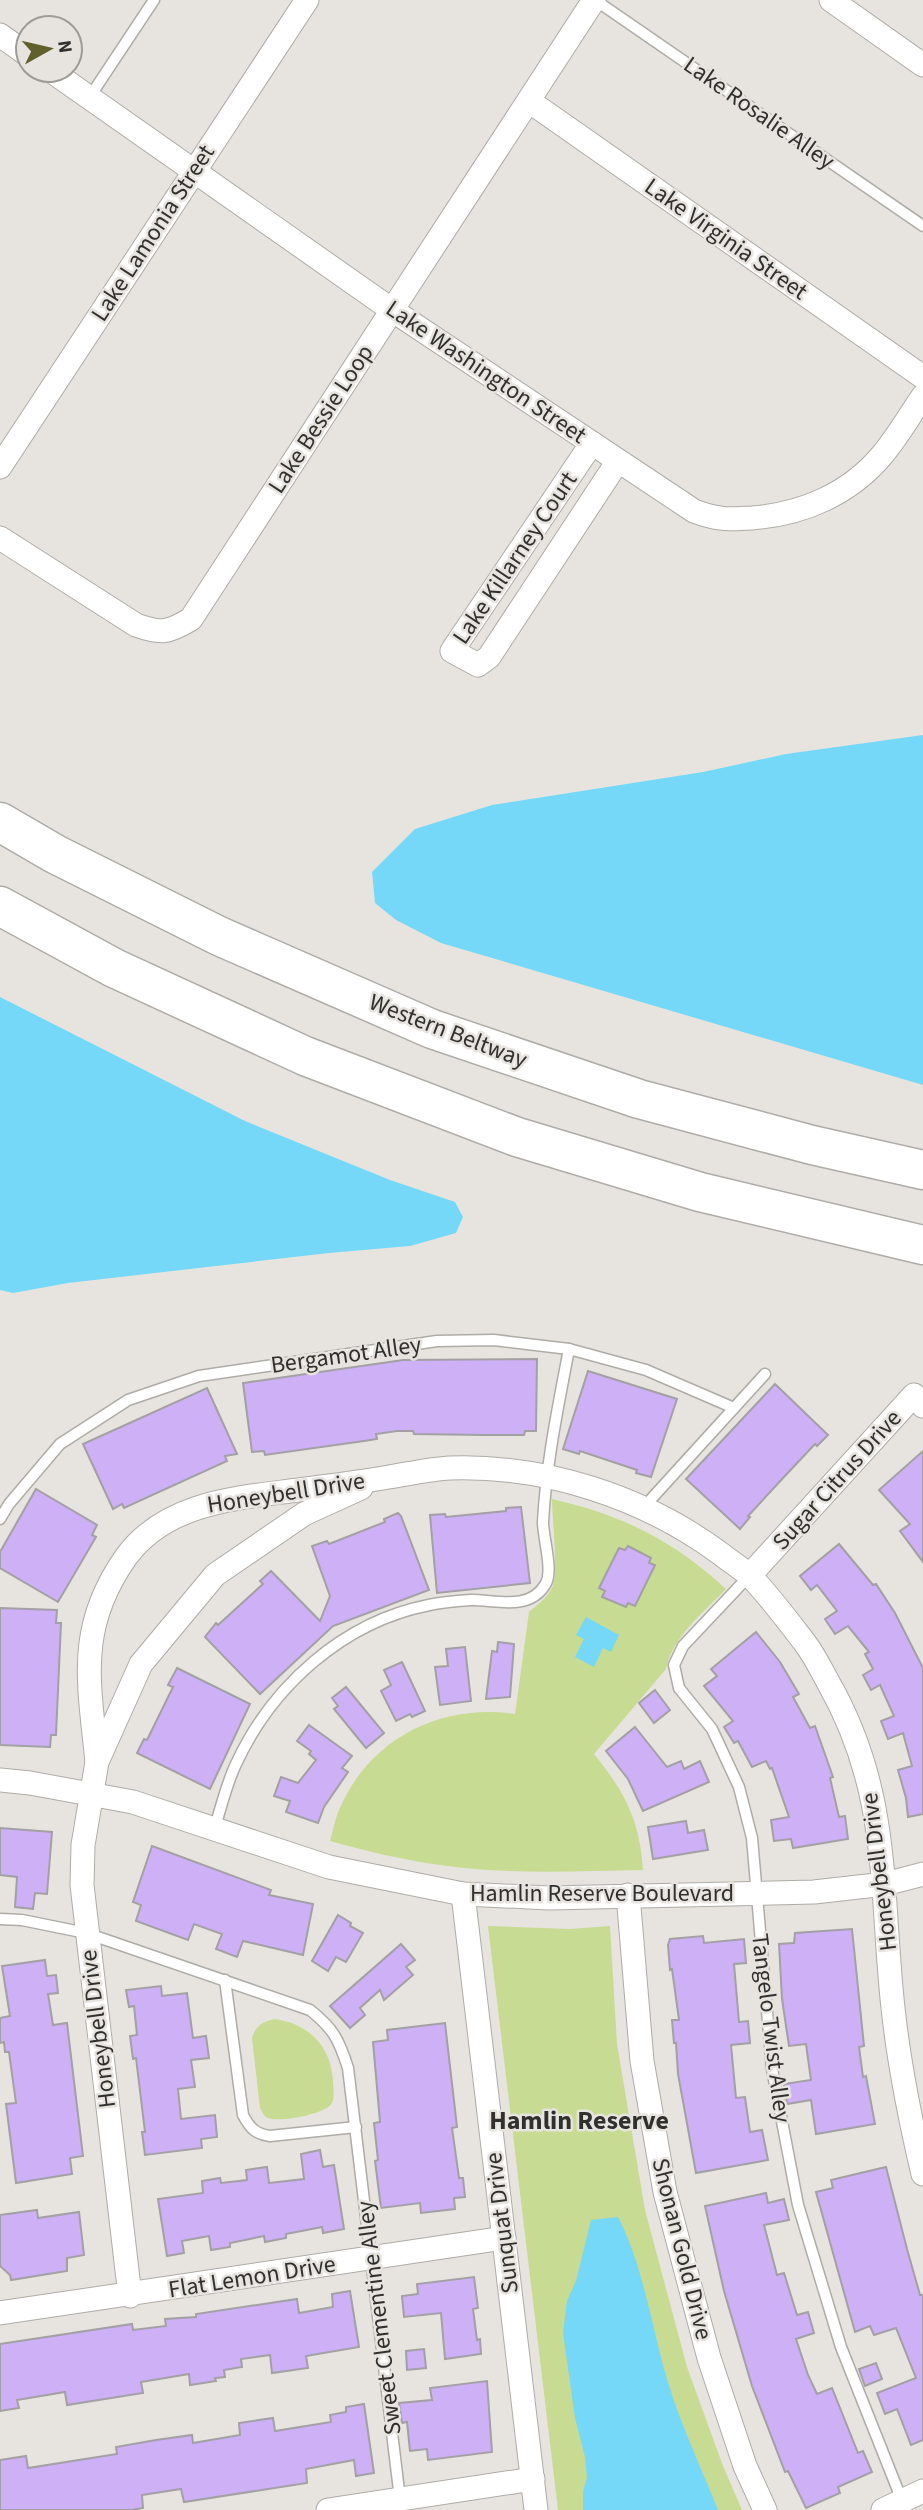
<svg xmlns="http://www.w3.org/2000/svg" width="923" height="2510" viewBox="0 0 923 2510" font-family="'Source Sans 3',sans-serif">
<rect width="100%" height="100%" fill="#e7e4df"/>
<!-- green -->
<g fill="#c7db92">
<path d="M552 1499C622 1515 673 1540 726 1589 703 1613 673 1636 666 1669L594 1754C625 1792 640 1821 643 1870 575 1871 507 1875 440 1865 403 1860 366 1851 330 1841 333 1831 335 1819 339 1810 369 1739 440 1703 515 1714L529 1612C537 1605 547 1598 552 1588 559 1574 552 1519 552 1499Z"/>
<polygon points="488,1926 570,1929 610,1926 617,2044 645,2210 687,2367 723,2466 742,2510 558,2510"/>
<path d="M275 2019C309 2024 331 2046 333 2081 333 2088 335 2097 332 2103 327 2114 275 2124 266 2117 263 2115 262 2111 260 2108L252 2038C255 2026 264 2021 275 2019Z"/>
</g>
<!-- water -->
<g fill="#76d8f8">
<polygon points="923,735 923,1085 441,943 396,920 375,903 372,872 415,829 492,805 703,772 786,754"/>
<polygon points="0,997 245,1121 390,1180 455,1202 463,1217 456,1233 410,1246 329,1253 68,1283 13,1293 0,1290"/>
<polygon points="586,1617 619,1635 611,1652 603,1648 594,1667 575,1657 584,1639 576,1635"/>
<path d="M618 2217C641 2261 650 2316 663 2365 676 2415 699 2462 718 2510H583V2491L587 2478 585 2457 575 2418 563 2333 567 2301 576 2281 591 2220Z"/>
</g>
<!-- building -->
<g fill="#ceb0f6" stroke="#a2a0a5" stroke-width="2">
<polygon points="537,1359 536,1431 525,1431 524,1435 484,1435 414,1434 413,1431 397,1431 376,1434 377,1439 364,1441 265,1455 264,1451 252,1452 243,1383 403,1360"/>
<polygon points="588,1371 677,1399 651,1477 636,1473 637,1470 580,1451 579,1454 563,1449"/>
<polygon points="775,1384 828,1435 817,1446 815,1444 784,1477 748,1516 750,1517 740,1529 686,1479"/>
<polygon points="207,1388 237,1454 225,1456 227,1461 124,1508 122,1504 113,1509 83,1444"/>
<polygon points="923,1451 923,1562 900,1531 910,1524 879,1490"/>
<polygon points="36,1489 97,1525 92,1535 96,1537 58,1602 0,1568 0,1552"/>
<polygon points="521,1507 530,1583 437,1593 430,1515 445,1514 446,1517 506,1511 506,1508"/>
<polygon points="398,1513 401,1516 429,1590 333,1626 260,1694 205,1637 216,1623 218,1625 263,1584 260,1581 271,1571 320,1621 330,1596 312,1546 327,1541 329,1544 385,1522 384,1519"/>
<polygon points="839,1544 873,1585 876,1584 895,1613 923,1668 923,1814 908,1817 906,1798 898,1770 912,1766 903,1733 888,1739 881,1721 894,1716 880,1685 871,1690 863,1675 873,1669 865,1654 869,1652 848,1626 835,1634 825,1619 837,1611 817,1585 811,1590 800,1576"/>
<polygon points="628,1546 651,1558 649,1563 655,1565 635,1606 628,1603 626,1607 602,1597 605,1591 599,1588 619,1548 625,1550"/>
<polygon points="0,1608 57,1610 56,1623 61,1623 56,1735 51,1735 50,1747 0,1745"/>
<polygon points="756,1632 780,1662 799,1694 793,1697 810,1728 815,1726 833,1777 830,1778 839,1817 845,1816 848,1839 793,1848 791,1839 774,1841 771,1820 789,1817 772,1768 770,1769 766,1761 752,1767 738,1741 734,1743 724,1727 733,1721 704,1686 717,1676 711,1669"/>
<polygon points="498,1642 514,1644 510,1697 486,1699 492,1651 497,1652"/>
<polygon points="465,1647 471,1701 440,1705 435,1667 448,1666 446,1649"/>
<polygon points="402,1662 425,1711 412,1717 410,1714 396,1721 381,1691 391,1685 384,1670"/>
<polygon points="177,1668 250,1704 210,1789 137,1753 144,1739 147,1740 149,1736 173,1687 168,1685"/>
<polygon points="346,1687 384,1733 366,1748 334,1709 338,1706 332,1698"/>
<polygon points="655,1690 670,1710 654,1723 639,1703"/>
<polygon points="309,1725 352,1756 342,1768 348,1772 324,1807 318,1823 286,1812 290,1801 274,1796 281,1777 298,1783 316,1760 309,1754 311,1751 297,1741"/>
<polygon points="635,1727 667,1767 681,1761 684,1769 700,1761 709,1782 643,1811 628,1779 606,1751"/>
<polygon points="686,1821 688,1833 704,1830 708,1850 653,1859 648,1827"/>
<polygon points="0,1828 52,1832 47,1894 35,1893 33,1909 15,1907 17,1877 0,1875"/>
<polygon points="152,1846 271,1890 269,1895 313,1904 303,1955 243,1941 237,1957 216,1949 222,1934 194,1924 188,1940 136,1921 141,1905 133,1902"/>
<polygon points="338,1915 351,1923 350,1926 363,1933 346,1962 336,1957 328,1971 312,1961"/>
<polygon points="852,1929 864,2046 859,2047 863,2077 866,2076 875,2124 816,2134 811,2100 787,2104 784,2084 811,2080 806,2044 789,2046 782,1999 779,1944 794,1943 795,1933"/>
<polygon points="703,1936 704,1943 744,1939 746,1963 734,1964 739,2022 748,2021 750,2043 731,2045 736,2098 745,2097 750,2132 762,2130 768,2160 696,2173 678,2074 676,2043 674,2043 672,2020 679,2020 672,1969 670,1970 668,1945 670,1939"/>
<polygon points="401,1944 415,1960 406,1967 413,1975 384,2000 380,1990 360,2008 365,2015 350,2028 330,2006"/>
<polygon points="45,1960 47,1976 56,1975 58,1993 48,1994 53,2025 67,2023 83,2156 70,2158 72,2174 16,2183 6,2104 16,2103 9,2052 5,2052 4,2042 0,2043 0,2018 10,2016 2,1966"/>
<polygon points="161,1986 162,1996 187,1993 193,2038 206,2036 209,2058 191,2060 195,2087 178,2089 181,2119 215,2115 217,2137 201,2139 202,2148 145,2155 142,2132 145,2132 136,2058 133,2059 130,2036 137,2035 134,2006 129,2007 126,1990"/>
<polygon points="445,2023 457,2127 452,2128 459,2178 463,2178 465,2197 454,2198 455,2209 421,2213 420,2203 381,2208 375,2161 378,2160 374,2123 380,2122 373,2042 388,2040 387,2030"/>
<polygon points="320,2150 323,2167 334,2165 344,2229 323,2233 322,2227 286,2234 286,2238 265,2242 264,2236 230,2243 230,2247 211,2250 209,2236 182,2241 184,2253 167,2256 158,2199 203,2193 202,2181 220,2178 221,2183 247,2180 246,2170 267,2167 269,2183 304,2179 301,2154"/>
<polygon points="886,2167 907,2249 920,2295 923,2295 923,2440 911,2445 897,2409 885,2414 877,2393 916,2378 896,2328 874,2335 870,2326 855,2332 816,2192 833,2188 831,2180"/>
<polygon points="766,2193 768,2203 784,2199 789,2220 764,2225 777,2275 784,2273 797,2315 808,2312 814,2333 796,2339 808,2375 817,2394 832,2388 858,2453 863,2451 872,2472 838,2487 840,2493 806,2508 788,2471 785,2472 752,2386 724,2291 705,2206"/>
<polygon points="37,2210 38,2218 79,2212 84,2255 67,2258 67,2271 11,2280 10,2275 0,2266 0,2215"/>
<polygon points="474,2277 478,2308 473,2309 477,2340 480,2339 481,2354 445,2359 441,2313 404,2317 402,2296 418,2294 417,2284"/>
<polygon points="350,2291 359,2347 306,2356 308,2368 272,2373 270,2355 241,2359 242,2367 224,2370 225,2377 215,2378 216,2381 190,2385 189,2374 141,2382 143,2393 67,2405 65,2392 17,2400 19,2408 0,2411 0,2344 132,2324 133,2330 166,2326 165,2319 196,2317 196,2314 297,2299 299,2313 333,2307 332,2294"/>
<polygon points="424,2349 426,2368 407,2370 406,2351"/>
<polygon points="876,2363 882,2379 865,2386 859,2369"/>
<polygon points="487,2381 492,2452 428,2460 427,2449 410,2451 407,2422 402,2423 399,2403 432,2400 430,2388"/>
<polygon points="364,2404 374,2473 356,2476 354,2460 306,2469 307,2483 184,2502 181,2489 142,2495 143,2508 131,2510 0,2510 0,2460 26,2456 28,2468 117,2454 116,2447 156,2440 192,2435 193,2443 240,2435 239,2423 273,2418 275,2431 331,2422 330,2415 346,2412 346,2407"/>
</g>
<g fill="none" stroke-linecap="round" stroke-linejoin="round">
<defs>
<g id="service">
<polyline points="595,0 923,226"/>
<polyline points="89,98 154,0"/>
<polyline points="643,1508 765,1374"/>
<polyline points="0,1519 9,1504 60,1444 128,1400 199,1376 437,1341 494,1340 569,1349 646,1370 734,1408"/>
<polyline points="750,1575 683,1646 674,1665 679,1688 712,1729 739,1787 752,1838 772,2069 798,2205 841,2347 903,2503"/>
<path d="M214 1830C221 1808 226 1785 236 1764 272 1686 343 1622 429 1605 443 1602 458 1601 472 1600 496 1600 529 1611 545 1585 554 1572 543 1538 543 1522 546 1464 558 1407 569 1349"/>
<path d="M0 1919 22 1920 86 1933 310 2010C334 2029 339 2040 348 2068L400 2499"/>
<path d="M225 1980 243 2115C250 2128 255 2134 270 2136L356 2127"/>
</g>
<g id="minor">
<polyline points="831,0 923,65"/>
<polyline points="0,35 28,55"/>
<path d="M50 70 392 310 694 511C702 514 711 517 720 518 730 520 742 518 752 518 803 514 850 494 883 454 898 436 910 415 923 396"/>
<polyline points="529,101 923,377"/>
<polyline points="592,443 452,651 478,665 489,657 618,461"/>
<polyline points="0,467 307,0"/>
<path d="M0 538 136 625C161 634 168 633 191 619L594 0"/>
<polyline points="750,1575 914,1395 923,1406"/>
<path d="M97 1762C89 1682 76 1628 126 1557 166 1502 237 1498 298 1490 329 1486 359 1482 389 1477 409 1474 430 1469 450 1468 546 1465 644 1497 721 1554 731 1562 743 1569 752 1578 771 1598 788 1621 805 1643 814 1655 821 1669 828 1682 891 1792 880 1889 893 2008 899 2064 910 2119 923 2174"/>
<polyline points="0,1780 30,1783 133,1802 329,1867 463,1894 549,1898 814,1892 885,1884 923,1874"/>
<polyline points="463,1894 536,2510"/>
<polyline points="628,1895 642,2061 665,2192 709,2358 745,2466 765,2510"/>
<polyline points="130,2296 82,1885 83,1845 97,1762 141,1664 215,1575 304,1514 361,1488"/>
<polyline points="0,2313 504,2238"/>
<polyline points="328,2510 533,2479"/>
<polyline points="883,2510 923,2491"/>
</g>
<g id="motorway">
<polyline points="0,822 55,854 219,936 432,1029 639,1099 812,1145 923,1170"/>
<polyline points="0,906 114,968 305,1056 517,1137 700,1192 923,1245"/>
</g>
</defs>
<!-- service casing -->
<use href="#service" stroke="#aeaca7" stroke-width="13"/>
<!-- minor casing -->
<use href="#minor" stroke="#aeaca7" stroke-width="25"/>
<!-- motorway casing -->
<use href="#motorway" stroke="#aeaca7" stroke-width="41"/>
<!-- service -->
<use href="#service" stroke="#fff" stroke-width="10"/>
<!-- minor -->
<use href="#minor" stroke="#fff" stroke-width="23"/>
<!-- motorway -->
<use href="#motorway" stroke="#fff" stroke-width="38"/>
</g>
<g text-anchor="middle" dominant-baseline="central" stroke-width="5" stroke-linejoin="round" paint-order="stroke">
<!-- street labels -->
<g font-size="24" fill="#30302e" stroke="#e7e4df">
<text transform="translate(759 113) rotate(35)">Lake Rosalie Alley</text>
<text transform="translate(153 233) rotate(-57)">Lake Lamonia Street</text>
<text transform="translate(726 239) rotate(35)">Lake Virginia Street</text>
<text transform="translate(486 372) rotate(34)">Lake Washington Street</text>
<text transform="translate(321 419) rotate(-57)">Lake Bessie Loop</text>
<text transform="translate(515 558) rotate(-56)">Lake Killarney Court</text>
<text transform="translate(448 1031) rotate(21)">Western Beltway</text>
<text transform="translate(346 1355) rotate(-8)">Bergamot Alley</text>
<text transform="translate(837 1480) rotate(-48)">Sugar Citrus Drive</text>
<text transform="translate(286 1493) rotate(-9)">Honeybell Drive</text>
<text transform="translate(879 1872) rotate(-97)">Honeybell Drive</text>
<text x="602" y="1893">Hamlin Reserve Boulevard</text>
<text transform="translate(771 2028) rotate(83)">Tangelo Twist Alley</text>
<text transform="translate(98 2029) rotate(-97)">Honeybell Drive</text>
<text transform="translate(502 2223) rotate(-97)">Sunquat Drive</text>
<text transform="translate(682 2249) rotate(76)">Shonan Gold Drive</text>
<text transform="translate(252 2277) rotate(-9)">Flat Lemon Drive</text>
<text transform="translate(379 2318) rotate(-97)">Sweet Clementine Alley</text>
</g>
<!-- neighbourhood labels -->
<g font-size="26" font-weight="bold" fill="#30302e" stroke="#e7e4df">
<text x="579" y="2120">Hamlin Reserve</text>
</g>
</g>
<!-- north arrow -->
<g transform="translate(49 49) rotate(82)"><circle r="33" fill="#e7e4df" stroke="#9e9c98" stroke-width="2"/>
<path d="M0-5L12 26L0 18L-12 26Z" fill="#60602d"/>
<text y="-10" font-size="19" font-weight="bold" text-anchor="middle" fill="#30302e">N</text>
</g>
</svg>
